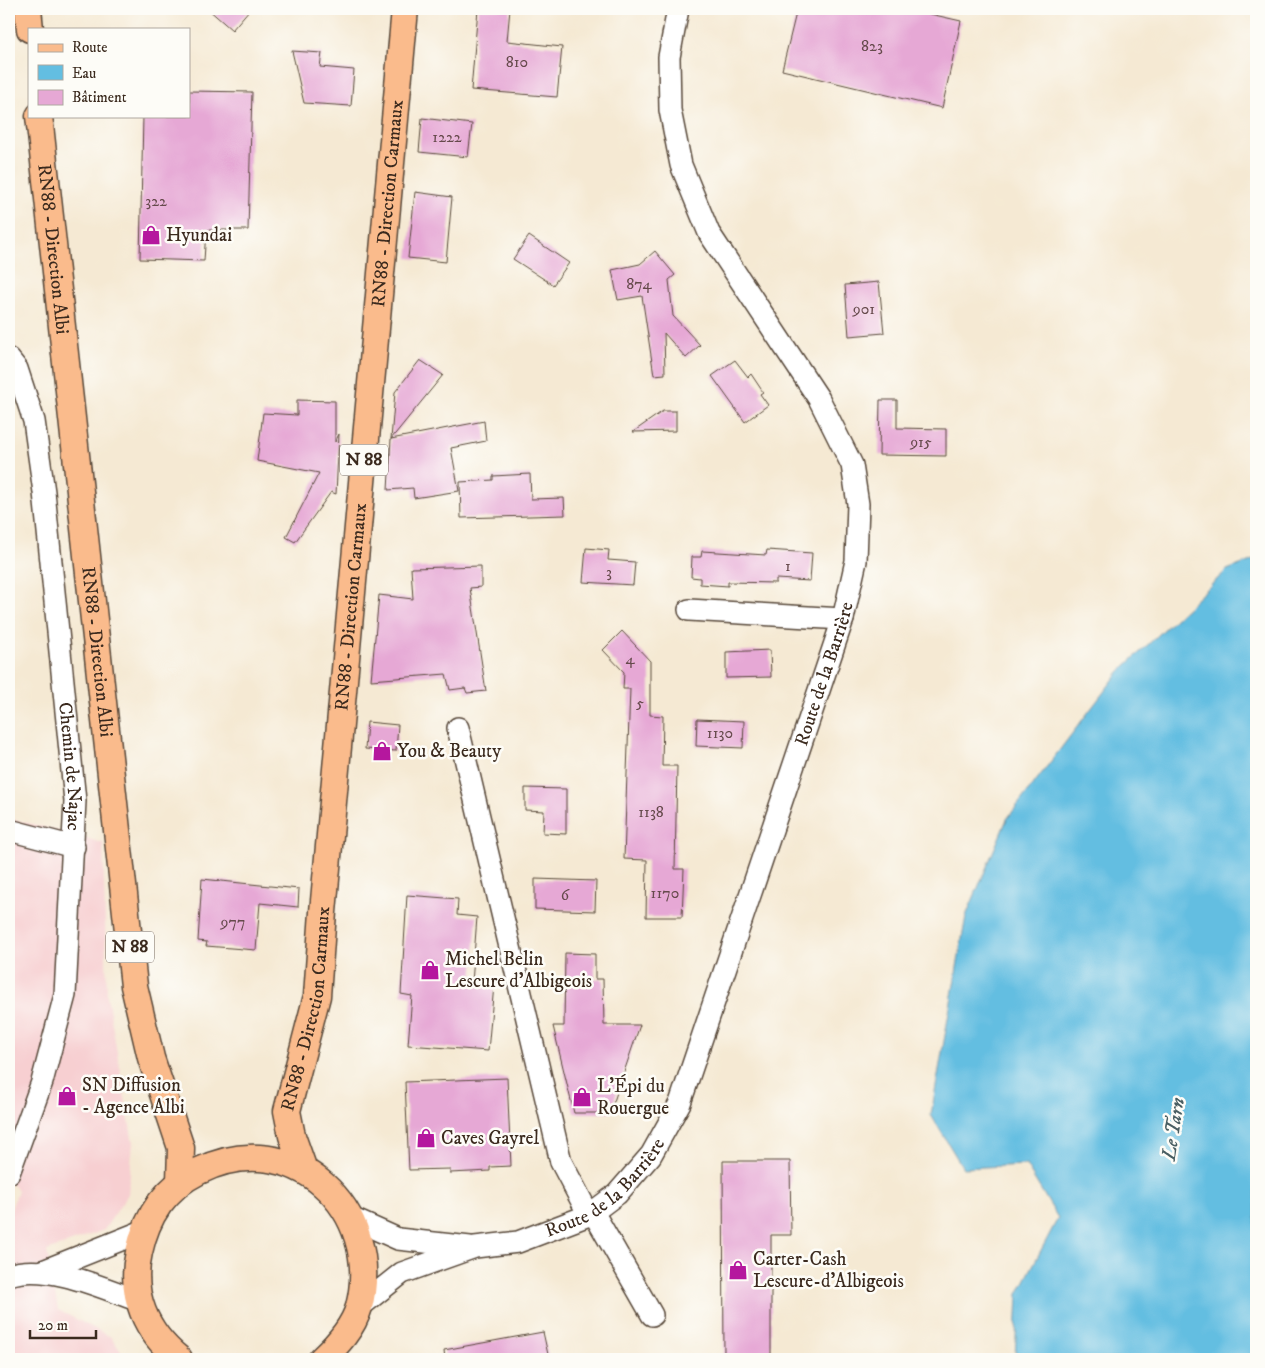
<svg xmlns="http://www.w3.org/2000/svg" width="1265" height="1368" viewBox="0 0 1265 1368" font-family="'IM FELL DW Pica',serif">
<rect width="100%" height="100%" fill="#fdfcf7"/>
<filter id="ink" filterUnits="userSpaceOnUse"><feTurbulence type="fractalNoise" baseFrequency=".02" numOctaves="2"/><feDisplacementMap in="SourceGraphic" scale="10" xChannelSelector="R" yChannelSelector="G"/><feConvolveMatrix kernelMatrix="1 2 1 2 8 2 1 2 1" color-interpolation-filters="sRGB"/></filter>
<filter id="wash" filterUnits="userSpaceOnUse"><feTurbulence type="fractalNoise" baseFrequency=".0096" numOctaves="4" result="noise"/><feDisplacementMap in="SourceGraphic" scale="20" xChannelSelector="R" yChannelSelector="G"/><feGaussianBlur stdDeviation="1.12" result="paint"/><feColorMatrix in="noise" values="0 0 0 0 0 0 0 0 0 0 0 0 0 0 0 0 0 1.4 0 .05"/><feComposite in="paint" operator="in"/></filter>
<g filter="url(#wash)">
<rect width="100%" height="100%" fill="#f5e9d3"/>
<!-- built -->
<polygon fill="#f7cfd1" points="9,818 103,843 107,996 133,1143 128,1194 104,1230 47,1251 58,1310 111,1337 126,1359 9,1359 9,1215 18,1190 9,1182"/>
<!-- water -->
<polygon fill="#63bee1" stroke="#4f7480" points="1256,559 1256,1359 1015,1359 1018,1294 1058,1218 1026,1165 963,1168 931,1115 966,916 1007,819 1119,672 1227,570"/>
<g id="blocks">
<!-- building -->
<g fill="#e6a8d5">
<polygon points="208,9 250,9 232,30"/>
<polygon points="478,9 510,9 507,41 562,47 557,97 471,90"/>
<polygon points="797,9 908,9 961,21 942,108 782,70"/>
<polygon points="292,51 322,53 320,67 354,70 351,106 304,103"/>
<polygon points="189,91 252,92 248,230 206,230 204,261 140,259 143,116 189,116"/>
<polygon points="422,118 472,124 468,157 419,152"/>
<polygon points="415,192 452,197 446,262 408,258"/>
<polygon points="529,236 569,263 553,285 513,259"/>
<polygon points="655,251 675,275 669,280 673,316 700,345 686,358 664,333 665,374 654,375 642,296 618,300 612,270 640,264"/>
<polygon points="879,282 884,333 849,336 845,285"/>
<polygon points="420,360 443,375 391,439 484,421 486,441 451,448 459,491 414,498 413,488 388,490 391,439 395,392"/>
<polygon points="735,360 748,377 751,374 763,392 760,394 768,405 745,422 712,376"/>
<polygon points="297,400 335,401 335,442 339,434 336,494 331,492 295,542 286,537 319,473 257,461 263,413 297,415"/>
<polygon points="880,400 897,400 897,428 946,429 946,456 879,455"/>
<polygon points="663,411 676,411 676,431 633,432"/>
<polygon points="530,474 531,499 564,498 565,515 461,518 460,482 493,480 493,476"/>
<polygon points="586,548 609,550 608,560 635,562 633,585 583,582"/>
<polygon points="767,550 812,553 810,581 776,579 776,583 728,582 728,586 700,584 700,578 691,577 692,557 701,557 702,551 766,555"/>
<polygon points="481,566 481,587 470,588 486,691 467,693 465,688 450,690 446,674 371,680 379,595 413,599 411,568"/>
<polygon points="622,631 650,661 650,715 663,716 662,766 677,766 675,869 684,869 682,917 646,917 647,860 624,859 630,689 623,689 624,672 603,650"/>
<polygon points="770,650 771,677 726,678 726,652"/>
<polygon points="697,719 744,721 743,748 696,746"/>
<polygon points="367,722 398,725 396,751 365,749"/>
<polygon points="525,788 566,789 566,834 543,833 544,811 525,810"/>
<polygon points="202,879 299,889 298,907 260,903 256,950 206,946 207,942 198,941"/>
<polygon points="535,879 596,881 595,911 535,909"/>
<polygon points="407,895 458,899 457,915 477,917 472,983 494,985 488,1051 408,1045 412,996 401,994"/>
<polygon points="565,953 595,954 595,979 603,979 604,1025 640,1025 610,1113 574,1113 553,1026 564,1026"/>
<polygon points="507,1078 511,1166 490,1167 490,1171 450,1173 450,1169 409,1170 405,1082"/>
<polygon points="723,1161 790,1161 791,1235 771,1235 771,1359 724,1359"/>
<polygon points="543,1332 549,1359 445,1359 444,1350"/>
</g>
</g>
</g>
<g filter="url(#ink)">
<use href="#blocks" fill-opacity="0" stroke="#574739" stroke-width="1"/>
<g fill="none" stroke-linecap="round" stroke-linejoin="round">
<defs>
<g id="minor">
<path id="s1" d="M9 359 17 369 34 421 44 492 75 801 65 995 42 1082 9 1173"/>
<polyline points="689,610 843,619"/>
<polyline points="458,728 561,1162 589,1215"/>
<polyline points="9,830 74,847"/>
<polyline points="593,1212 652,1315"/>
<polyline points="351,1218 398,1239 470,1247"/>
<polyline points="43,1271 143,1231"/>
<path d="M9 1275C46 1262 103 1288 139 1301"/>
<path id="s2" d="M358 1308 402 1273 475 1247 518 1242 589 1215 617 1194 651 1155 680 1103 843 619 856 561 858 504 852 465 819 399 709 233 681 165 670 110 669 57 678 9"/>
</g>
<g id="major">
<polyline points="28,9 30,29"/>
<path id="s3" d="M39 116 134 986 151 1058 181 1148 180 1181"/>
<path id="s4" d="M304 1170 292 1136 287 1111 317 996 323 912 405 9"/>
<path d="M179 1359C146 1332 129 1295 139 1252 147 1215 165 1188 199 1171 292 1124 384 1209 359 1307 353 1328 337 1345 322 1359"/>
</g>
</defs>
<!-- minor casing -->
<use href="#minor" stroke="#574739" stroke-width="24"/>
<!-- major casing -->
<use href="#major" stroke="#574739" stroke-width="29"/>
<!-- minor -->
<use href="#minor" stroke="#fff" stroke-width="21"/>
<!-- major -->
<use href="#major" stroke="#fabb8c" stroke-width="26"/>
</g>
</g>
<!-- icons -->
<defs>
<symbol id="shop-bare" viewBox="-9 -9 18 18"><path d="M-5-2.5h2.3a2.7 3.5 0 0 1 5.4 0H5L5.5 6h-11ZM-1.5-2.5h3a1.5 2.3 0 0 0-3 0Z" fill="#b5179e" stroke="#fdfcf7" stroke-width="2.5" paint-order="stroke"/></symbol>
</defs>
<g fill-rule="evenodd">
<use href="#shop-bare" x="137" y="221" width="28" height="28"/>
<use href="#shop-bare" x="368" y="737" width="28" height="28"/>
<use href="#shop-bare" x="416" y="956" width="28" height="28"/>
<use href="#shop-bare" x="53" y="1082" width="28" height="28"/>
<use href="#shop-bare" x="568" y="1083" width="28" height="28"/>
<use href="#shop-bare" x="412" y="1124" width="28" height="28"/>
<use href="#shop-bare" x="724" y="1256" width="28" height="28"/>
</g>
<g text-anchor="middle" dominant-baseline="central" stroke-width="5" stroke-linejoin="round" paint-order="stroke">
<!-- number labels -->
<g font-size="16" fill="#664a4c">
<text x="872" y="46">823</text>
<text x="517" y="62">810</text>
<text x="447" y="137">1222</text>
<text x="156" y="201">322</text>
<text x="639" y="284">874</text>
<text x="864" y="309">901</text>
<text x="921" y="442">915</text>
<text x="788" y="566">1</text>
<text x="609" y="572">3</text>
<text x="630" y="659">4</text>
<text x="640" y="703">5</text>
<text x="720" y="733">1130</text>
<text x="651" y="812">1138</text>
<text x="665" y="893">1170</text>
<text x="565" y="895">6</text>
<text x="233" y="922">977</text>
</g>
<!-- shield labels -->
<g fill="#fdfcf7" stroke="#75695f" stroke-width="1">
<rect x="340" y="444.5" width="48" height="31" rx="4"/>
<rect x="106" y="931.5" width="48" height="31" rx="4"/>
</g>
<g font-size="18" font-weight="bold" fill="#3b2a1e">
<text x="364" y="460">N 88</text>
<text x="130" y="947">N 88</text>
</g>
<!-- street labels -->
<g font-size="19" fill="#3b2a1e" stroke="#fdfcf7">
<text stroke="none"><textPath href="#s4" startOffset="976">RN88 - Direction Carmaux</textPath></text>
<text stroke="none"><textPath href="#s3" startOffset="134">RN88 - Direction Albi</textPath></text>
<text stroke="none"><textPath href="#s4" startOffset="571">RN88 - Direction Carmaux</textPath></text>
<text stroke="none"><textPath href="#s3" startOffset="539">RN88 - Direction Albi</textPath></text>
<text stroke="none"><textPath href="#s2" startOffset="852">Route de la Barrière</textPath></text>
<text stroke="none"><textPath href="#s1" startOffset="415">Chemin de Najac</textPath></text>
<text stroke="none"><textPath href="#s4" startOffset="166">RN88 - Direction Carmaux</textPath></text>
<text stroke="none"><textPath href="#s2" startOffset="282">Route de la Barrière</textPath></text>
</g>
<!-- poi labels -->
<g font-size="19" fill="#3b2a1e" stroke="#fdfcf7" text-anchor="start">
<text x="166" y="235">Hyundai</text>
<text x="397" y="751">You &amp; Beauty</text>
<text x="445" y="959">Michel Belin<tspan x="445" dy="22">Lescure d'Albigeois</tspan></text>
<text x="82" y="1085">SN Diffusion<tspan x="82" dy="22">- Agence Albi</tspan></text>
<text x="597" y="1086">L'Épi du<tspan x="597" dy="22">Rouergue</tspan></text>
<text x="441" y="1138">Caves Gayrel</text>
<text x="753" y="1259">Carter-Cash<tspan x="753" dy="22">Lescure-d'Albigeois</tspan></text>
</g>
<!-- water labels -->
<g font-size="20" font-style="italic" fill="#495e62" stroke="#fdfcf7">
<text transform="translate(1174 1129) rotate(-81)">Le Tarn</text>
</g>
</g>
<!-- margin -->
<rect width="1265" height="1368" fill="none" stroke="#fdfcf7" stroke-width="30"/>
<!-- legend -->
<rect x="28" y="28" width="162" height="90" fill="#fdfcf7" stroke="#afa8a0"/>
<rect x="38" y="44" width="25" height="8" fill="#fabb8c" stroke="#afa8a0"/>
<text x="72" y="52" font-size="15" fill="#3b2a1e">Route</text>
<rect x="38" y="65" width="25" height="15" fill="#63bee1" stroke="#afa8a0"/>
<text x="72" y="78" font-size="15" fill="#3b2a1e">Eau</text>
<rect x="38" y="90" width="25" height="15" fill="#e6a8d5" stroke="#afa8a0"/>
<text x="72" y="102" font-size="15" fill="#3b2a1e">Bâtiment</text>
<!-- scale -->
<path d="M30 1330v8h66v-8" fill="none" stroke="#3b2a1e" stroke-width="2.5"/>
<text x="38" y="1330" font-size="15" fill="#3b2a1e" stroke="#fdfcf7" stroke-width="4" paint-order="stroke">20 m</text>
</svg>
